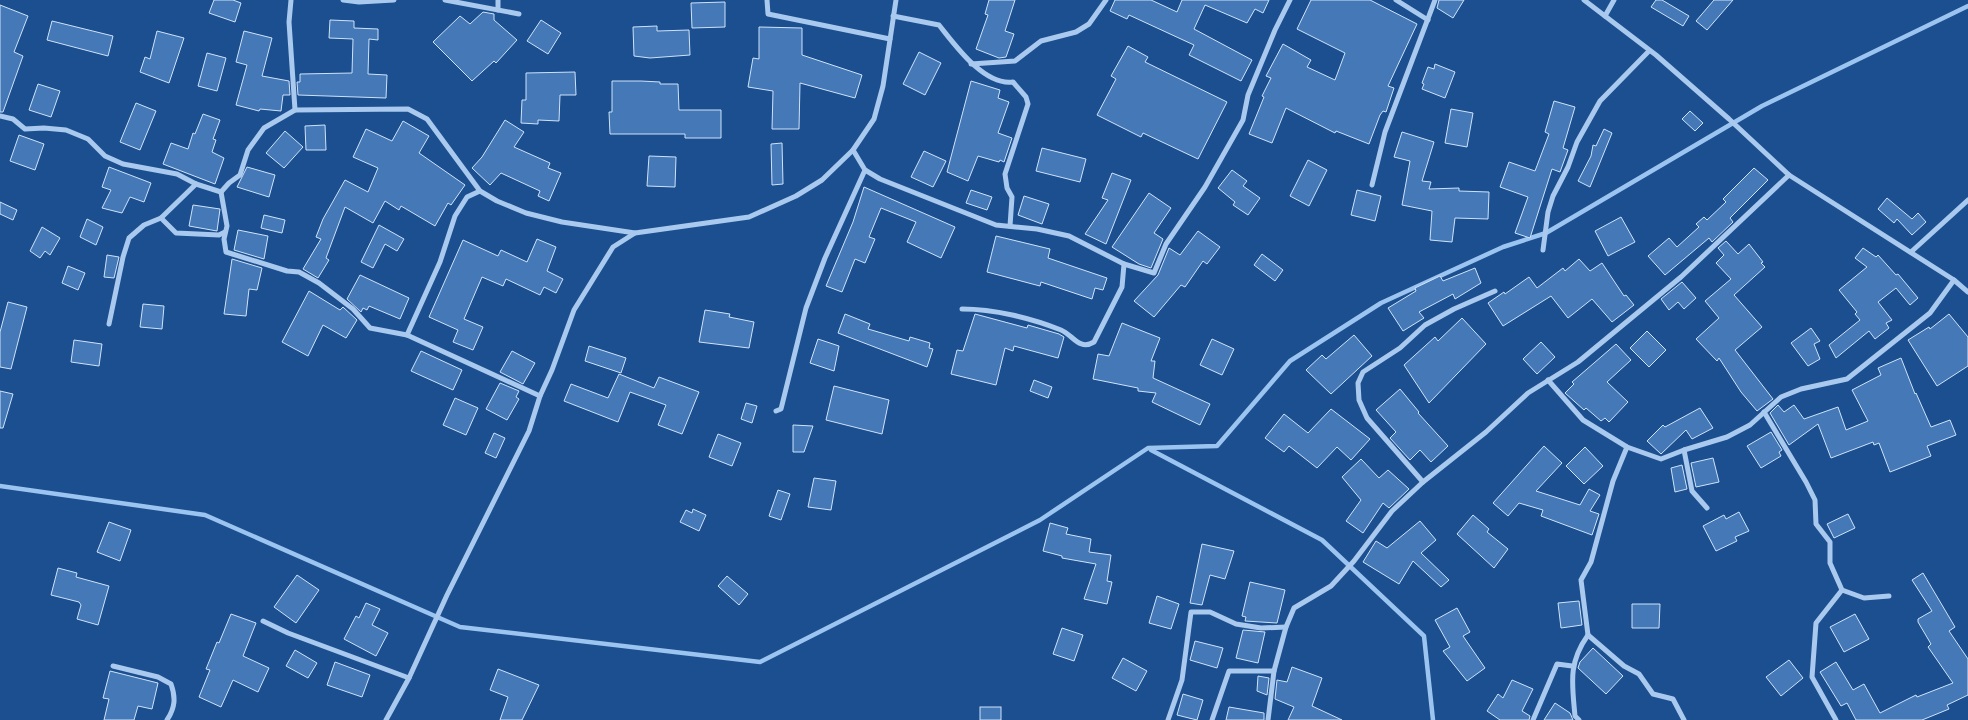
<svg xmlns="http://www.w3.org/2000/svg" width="1968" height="720" viewBox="0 0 1968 720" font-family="'Exo 2',sans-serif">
<rect width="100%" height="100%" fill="#1b4f8f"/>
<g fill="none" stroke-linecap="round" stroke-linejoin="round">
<!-- stream -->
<g stroke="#9cc4f0" stroke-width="4.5">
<polyline points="1151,450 1322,540 1424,636 1433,720"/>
<polyline points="0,486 205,515 460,627 760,662 1040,520 1148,448 1217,446 1290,361 1381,303 1503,247 1546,233 1762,106 1968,6"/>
</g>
</g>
<!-- building -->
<g fill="#4478b7" stroke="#cfe3fa">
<polygon points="214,0 233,0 241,3 235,22 209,13"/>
<polygon points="989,0 1015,0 1005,31 1014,34 1006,57 999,58 976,49 988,15 985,14"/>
<polygon points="1115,0 1151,0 1177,12 1182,0 1269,0 1263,13 1255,9 1247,23 1205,5 1194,29 1252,60 1241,81 1189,55 1194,45 1129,15 1127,19 1110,11"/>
<polygon points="1311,0 1370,0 1417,24 1388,86 1394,88 1386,112 1383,111 1380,115 1369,144 1336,131 1335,133 1286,108 1272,143 1249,134 1264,97 1262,96 1271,78 1266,76 1283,44 1311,60 1307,67 1335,80 1345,53 1297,29"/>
<polygon points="1439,0 1464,0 1453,18 1437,8"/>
<polygon points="1656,0 1662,0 1689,16 1683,26 1651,7"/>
<polygon points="1714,0 1733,0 1707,30 1696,21"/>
<polygon points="725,2 725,27 692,28 691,3"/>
<polygon points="0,5 28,16 14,52 23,56 3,112 0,112"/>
<polygon points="483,12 494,14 494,20 517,40 496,63 494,61 472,81 433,42 460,16 470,24"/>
<polygon points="330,20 354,21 354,28 378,29 378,40 369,39 368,74 387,75 386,98 298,95 297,82 300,82 300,74 352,73 353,39 329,38"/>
<polygon points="541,20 561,33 548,54 527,41"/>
<polygon points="52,21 113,36 108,56 47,40"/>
<polygon points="657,26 657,31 689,30 690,55 650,58 634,56 633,27"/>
<polygon points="759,27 802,28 802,55 862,75 855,98 800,83 799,129 772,129 773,91 748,87 753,58 759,59"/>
<polygon points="157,31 184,38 169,83 140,72 145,57 150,59"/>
<polygon points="244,31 272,38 262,76 289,81 290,95 283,95 281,111 260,109 259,111 236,105 247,65 236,62"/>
<polygon points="1128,46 1148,57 1145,62 1227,102 1198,159 1143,133 1141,137 1097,115 1116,79 1111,76"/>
<polygon points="919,52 941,63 925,95 903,84"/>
<polygon points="207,53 226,58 217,91 198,86"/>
<polygon points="1435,64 1455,72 1445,98 1422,89 1424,84 1422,83 1428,67 1434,69"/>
<polygon points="575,72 576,95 560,95 559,121 538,120 538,124 521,123 522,100 526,100 526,73"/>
<polygon points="612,81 641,81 660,82 660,84 678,84 679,110 721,110 721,138 685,138 685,134 610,134 609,112 612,112"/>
<polygon points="971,81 1000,90 998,98 1009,102 998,133 1012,138 1004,162 1000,160 999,162 978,156 968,181 947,172"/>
<polygon points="38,84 60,91 51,117 29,110"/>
<polygon points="1554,101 1575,107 1563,148 1568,150 1560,172 1552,169 1530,238 1515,233 1528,197 1500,187 1509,162 1535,171 1549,134 1545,132"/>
<polygon points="136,103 156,111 140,150 120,142"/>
<polygon points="1451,109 1473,113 1467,147 1445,143"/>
<polygon points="1690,111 1703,123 1695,131 1682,119"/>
<polygon points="203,114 220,120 213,139 216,140 212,152 224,158 215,184 163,164 171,143 188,149 193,133 195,134"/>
<polygon points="505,120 524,132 514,147 550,163 548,168 561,173 549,201 538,196 540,191 501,173 490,185 472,168 482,157"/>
<polygon points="403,121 429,136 419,153 465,185 451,205 448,203 435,226 401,206 399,210 385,201 373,223 345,207 326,258 329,260 318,278 303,269 321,239 316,237 323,219 345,180 368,192 378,168 353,157 366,129 392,141"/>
<polygon points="325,125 326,150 306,150 305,126"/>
<polygon points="1604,129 1612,133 1590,187 1578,181 1591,156 1593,145 1596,146"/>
<polygon points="285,131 303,147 284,168 266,153"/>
<polygon points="1402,132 1434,142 1422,181 1431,182 1429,189 1459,188 1459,191 1489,192 1488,219 1455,218 1452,242 1430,240 1432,211 1402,205 1410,161 1394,157"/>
<polygon points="19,135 44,144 35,170 10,161"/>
<polygon points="782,143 783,184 772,185 771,144"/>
<polygon points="1042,148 1086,159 1080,182 1036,171"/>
<polygon points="924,151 946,161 933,187 911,177"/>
<polygon points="649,156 676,157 675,187 647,186"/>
<polygon points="1308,160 1327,170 1309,206 1290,196"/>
<polygon points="109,167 151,183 144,202 130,197 122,213 102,208 111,190 102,187"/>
<polygon points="247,167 275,175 269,197 237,187"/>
<polygon points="1754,168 1768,180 1730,218 1733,222 1712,242 1709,238 1665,275 1648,256 1669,238 1677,247 1699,227 1696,224 1704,217 1707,220 1726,202 1723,199"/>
<polygon points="1232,170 1247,181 1243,186 1260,198 1248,215 1233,205 1235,202 1218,188"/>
<polygon points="1112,173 1131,180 1106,244 1085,234 1108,200 1102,198"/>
<polygon points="864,187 955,227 941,258 907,242 916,222 881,208 869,237 875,239 865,263 855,259 842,292 826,286 853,222"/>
<polygon points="971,190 992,197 987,210 966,203"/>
<polygon points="1357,190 1381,196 1375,221 1351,215"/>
<polygon points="1149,193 1171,208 1154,233 1163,239 1151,268 1139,264 1112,247"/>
<polygon points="1024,196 1049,204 1042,224 1018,215"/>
<polygon points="1887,198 1912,219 1918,213 1926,222 1912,235 1897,219 1894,223 1878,209"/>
<polygon points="0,202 17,210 13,220 0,214"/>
<polygon points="193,205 220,209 217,231 189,226"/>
<polygon points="264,215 285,220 282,233 261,228"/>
<polygon points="1621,217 1635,242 1608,256 1595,231"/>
<polygon points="87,219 103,227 96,245 80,237"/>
<polygon points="379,225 404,239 397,251 385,244 373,268 361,262"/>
<polygon points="42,227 60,238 50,255 45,251 40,258 30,251"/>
<polygon points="238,230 268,236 264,259 234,250"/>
<polygon points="1198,231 1220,247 1207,264 1203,261 1185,287 1181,285 1154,317 1134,301 1158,275 1169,248 1180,255"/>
<polygon points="996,236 1050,249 1048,258 1107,278 1103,290 1095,288 1092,299 1041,282 1040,286 987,272"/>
<polygon points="537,239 556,247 547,271 563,279 556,293 544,287 540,295 506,279 503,286 482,277 464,319 483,327 473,350 453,342 458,330 429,317 463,240 498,256 501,250 527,262"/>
<polygon points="1726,241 1738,254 1749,244 1763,262 1761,263 1765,267 1734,295 1762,327 1735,350 1773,399 1757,411 1741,392 1719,358 1717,361 1696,339 1719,318 1705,301 1731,279 1716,263 1724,255 1718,248"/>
<polygon points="1863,248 1876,257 1878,255 1896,275 1898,274 1918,298 1910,305 1896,288 1878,302 1892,320 1886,323 1889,328 1875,339 1869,331 1836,358 1829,345 1860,320 1855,314 1857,312 1839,290 1867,267 1855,258"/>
<polygon points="1262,254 1283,270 1275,281 1254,265"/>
<polygon points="107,255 119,257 114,278 104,277"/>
<polygon points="232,259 262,268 257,290 249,289 246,316 224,314"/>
<polygon points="1579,259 1590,271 1602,263 1624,296 1626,295 1634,305 1612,322 1592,299 1568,318 1551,296 1503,326 1488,303 1504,292 1505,294 1529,277 1537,288 1563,268 1565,271"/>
<polygon points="68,266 85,273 78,290 62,283"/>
<polygon points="1475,268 1481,283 1455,299 1453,294 1419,312 1424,318 1403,331 1388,308 1416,291 1415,288 1440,276 1443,281"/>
<polygon points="360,275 409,298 400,319 369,306 367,310 363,308 361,312 347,299"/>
<polygon points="1682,282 1696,298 1684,309 1678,302 1669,310 1661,299"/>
<polygon points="309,291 340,310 343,307 357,320 346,338 323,325 308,356 282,342"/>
<polygon points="8,302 27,307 11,369 0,367 0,332"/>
<polygon points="143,304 164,306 162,329 140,327"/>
<polygon points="705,310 730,314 729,317 754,322 749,348 699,342"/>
<polygon points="845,314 870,324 868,329 909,341 910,337 930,343 929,348 933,349 927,367 838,333"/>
<polygon points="975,314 1027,328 1028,325 1059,334 1064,337 1058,358 1014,346 1013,351 1005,348 996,385 951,374 957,350 963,351"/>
<polygon points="1949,314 1968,337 1968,366 1937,386 1908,340 1929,327 1930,329"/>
<polygon points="1462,318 1486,344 1429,403 1404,365 1435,337 1438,341"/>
<polygon points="1122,323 1160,338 1151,361 1155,361 1153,378 1210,404 1200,425 1152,402 1156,393 1138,391 1138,388 1093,379 1098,354 1109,356"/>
<polygon points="1811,328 1820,341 1814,344 1820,359 1808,366 1791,343"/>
<polygon points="1647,331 1666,350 1649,367 1630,348"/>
<polygon points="1354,335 1372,356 1331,394 1306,370 1322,355 1326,359"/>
<polygon points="818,339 839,346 834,371 810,363"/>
<polygon points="1212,339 1234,349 1222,375 1200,365"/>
<polygon points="74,340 102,344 99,366 71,362"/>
<polygon points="1541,342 1555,357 1537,374 1523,359"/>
<polygon points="1616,344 1631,360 1607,382 1628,402 1609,422 1605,418 1601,421 1586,408 1584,410 1565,393 1574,384 1572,382"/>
<polygon points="589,346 626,358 621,373 585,361"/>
<polygon points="421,351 462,370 453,390 411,371"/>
<polygon points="512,351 535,363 523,384 500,372"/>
<polygon points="1901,358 1915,394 1916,393 1931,427 1950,420 1956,435 1927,446 1931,456 1890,472 1879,443 1874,445 1873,442 1831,458 1818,424 1789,445 1770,413 1778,405 1784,412 1794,405 1804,419 1838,407 1846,430 1868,421 1852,390 1881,375 1878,368"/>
<polygon points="619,374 654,388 659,377 699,392 682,434 658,425 666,405 630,392 618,422 564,401 571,384 608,398"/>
<polygon points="1034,380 1052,387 1048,398 1030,391"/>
<polygon points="500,383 519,391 516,397 519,399 507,420 486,409"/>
<polygon points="834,386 889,400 882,434 826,420"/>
<polygon points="1400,389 1419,412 1418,413 1448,446 1431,462 1420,450 1410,460 1390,438 1396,432 1376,410"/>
<polygon points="0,391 13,394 3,428 0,428"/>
<polygon points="455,398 478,408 466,435 443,425"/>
<polygon points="746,403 757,406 752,423 741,419"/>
<polygon points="1700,408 1713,428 1692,439 1686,430 1661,454 1647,441 1663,425 1665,427"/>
<polygon points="1331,409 1370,439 1351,460 1337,447 1317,468 1289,446 1284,452 1265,438 1284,414 1308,433"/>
<polygon points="793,425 813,426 804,452 793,452"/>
<polygon points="1771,432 1782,450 1779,452 1781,456 1761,468 1747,446"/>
<polygon points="494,433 505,438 496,458 485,453"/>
<polygon points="718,434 741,443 732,466 709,457"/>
<polygon points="1544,446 1562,463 1536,491 1580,505 1589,489 1600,495 1590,511 1599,514 1592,535 1541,516 1543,510 1519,503 1508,516 1493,503"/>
<polygon points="1585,447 1603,466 1584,484 1566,466"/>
<polygon points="1713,458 1719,482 1696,487 1691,463"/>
<polygon points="1361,459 1379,478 1388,470 1409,489 1389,508 1383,503 1363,533 1346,521 1361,500 1342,477"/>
<polygon points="1682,465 1687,489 1675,492 1671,468"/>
<polygon points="814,478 836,481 831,510 808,507"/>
<polygon points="778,490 790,494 781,520 769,516"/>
<polygon points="693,509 706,515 699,531 680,522 686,510 692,513"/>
<polygon points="1739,512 1749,531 1735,537 1737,541 1716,551 1703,526 1724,515 1726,519"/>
<polygon points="1848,514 1855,528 1834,538 1827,524"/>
<polygon points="1473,515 1489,529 1487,532 1508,549 1494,568 1457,534"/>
<polygon points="1420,521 1436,540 1421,553 1449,580 1441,587 1413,561 1399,584 1363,562 1376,541 1387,548"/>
<polygon points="109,522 131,530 120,561 97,552"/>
<polygon points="1050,523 1068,528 1066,534 1091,539 1089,552 1111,555 1107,581 1112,582 1107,604 1084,599 1096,564 1062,558 1062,556 1043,551"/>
<polygon points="1202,544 1234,551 1225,579 1210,575 1202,605 1190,603"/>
<polygon points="58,568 77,573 76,577 109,586 98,625 77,619 81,605 79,602 51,595"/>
<polygon points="1923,573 1955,627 1949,631 1968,659 1968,695 1947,705 1949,709 1922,720 1856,720 1847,703 1841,706 1820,672 1836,662 1853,690 1864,684 1880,713 1916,695 1917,697 1953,683 1928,647 1931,644 1918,622 1918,619 1932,611 1912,580"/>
<polygon points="297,575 319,590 296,623 274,607"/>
<polygon points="727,576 748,594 739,605 718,586"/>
<polygon points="1250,582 1285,590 1277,623 1245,621 1246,617 1242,616"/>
<polygon points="1157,596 1179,604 1171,629 1149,623"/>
<polygon points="1579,601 1582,625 1561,628 1558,603"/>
<polygon points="366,603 380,609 372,625 388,633 376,656 344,639 356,616 359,618"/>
<polygon points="1632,604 1660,604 1659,628 1632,628"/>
<polygon points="1457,608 1470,632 1463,636 1485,668 1467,681 1443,651 1450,647 1435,620"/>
<polygon points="231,614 256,623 243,656 269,668 258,692 233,680 221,707 199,697 210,670 206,669 217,642 219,643"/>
<polygon points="1855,614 1869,639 1844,652 1830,627"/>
<polygon points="1062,628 1083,635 1074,661 1053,654"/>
<polygon points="1243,630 1265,632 1258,663 1236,658"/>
<polygon points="1195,641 1223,648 1217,668 1190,660"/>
<polygon points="1593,648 1623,676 1606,694 1578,668 1580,662"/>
<polygon points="295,650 317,663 308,678 286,666"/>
<polygon points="1123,658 1147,671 1136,691 1112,678"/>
<polygon points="1789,660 1803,678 1781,696 1766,677"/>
<polygon points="335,662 370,675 362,697 327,685"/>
<polygon points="1292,667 1322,678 1312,706 1342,720 1288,720 1294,707 1275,699 1277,680 1287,682"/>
<polygon points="498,669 539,685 522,720 500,720 508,697 490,690"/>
<polygon points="110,671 158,683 152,709 138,706 134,720 104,720 109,699 103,698"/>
<polygon points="1258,676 1269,678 1267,695 1257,691"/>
<polygon points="1512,680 1533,689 1522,711 1530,716 1529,720 1500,720 1487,711 1498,694 1503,698"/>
<polygon points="1183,694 1203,700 1197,720 1177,715"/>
<polygon points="1555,703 1570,713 1573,720 1544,720"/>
<rect x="980" y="707" width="21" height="13"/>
<polygon points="1229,707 1264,713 1264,720 1226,720"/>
</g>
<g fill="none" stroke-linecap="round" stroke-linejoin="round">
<!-- street -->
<g stroke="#a9c9ee" stroke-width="5">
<polyline points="291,0 289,22 295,110"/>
<polyline points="343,0 359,2 394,0"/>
<polyline points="445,0 519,14"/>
<polyline points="767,0 768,14 890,39"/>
<polyline points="1396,0 1428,20"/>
<polyline points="1584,0 1656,55 1729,119 1789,175 1954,280 1968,292"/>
<polyline points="498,10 498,0"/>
<path d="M893 16 939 25C955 45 984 86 1013 82L1026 97 1028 104 1005 174 1007 188 1012 197 1010 226"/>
<polyline points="1605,16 1614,0"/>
<polyline points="971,64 1015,61 1041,41 1076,32 1089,24 1106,0"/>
<polyline points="0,116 13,119 25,129 44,128 66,130 88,139 105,156 123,164 177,174 196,184 221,192"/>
<polyline points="853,150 865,170 880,179 996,225 1037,229 1069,236 1124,264"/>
<polyline points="1372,185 1385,132 1435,0"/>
<polyline points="221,192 229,183 240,175 248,150 264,128 295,110 408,109 427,119 480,191 497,201 526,213 562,222 635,233"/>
<polyline points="221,192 227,226 224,239 226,252 287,271 299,272 319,283 353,309 370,328 407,335 540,396"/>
<polyline points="161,218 176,233 219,235 225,232"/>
<polyline points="1543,250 1548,212 1553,196 1568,167 1577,142 1600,101 1649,51"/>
<polyline points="1911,252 1968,200"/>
<path d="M962 309C994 309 1031 318 1061 330 1073 335 1079 351 1094 342L1122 287 1124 264 1154 273 1166 244 1205 187 1243 120 1248 95 1275 30 1290 0"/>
<polyline points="109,324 123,257 129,238 144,225 161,218 196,184"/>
<polyline points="407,335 440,262 455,216 467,197 480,191"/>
<polyline points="1548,380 1583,420 1627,447 1661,459 1684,450 1727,437 1750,425 1781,397 1801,389 1847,379 1930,313 1954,280"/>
<polyline points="776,411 781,409 806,308 825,258 865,170"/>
<polyline points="1764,412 1806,482 1815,500 1816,524 1830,542 1830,563 1842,590 1864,598 1889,596"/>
<polyline points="1684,450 1692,491 1707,508"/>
<polyline points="1423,482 1367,418 1359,400 1358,383 1363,372 1400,348 1425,325 1454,309 1495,291"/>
<polyline points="263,621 288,633 409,678"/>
<polyline points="1588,635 1624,666 1639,674 1653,694 1673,699 1684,720"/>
<path d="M113 666 158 677 171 684C176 698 175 708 167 720"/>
<polyline points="386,720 409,678 447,595 529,431 540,396 552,370 574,310 613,247 635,233 749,217 796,196 822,180 853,150 874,119 883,86 896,0"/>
<polyline points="1168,720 1182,680 1191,612 1210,612 1236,624 1261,628 1286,627"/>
<polyline points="1212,720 1229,671 1274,671"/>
<polyline points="1268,720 1274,671 1286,627 1294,608 1331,586 1354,561 1392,511 1423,482 1486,432 1528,393 1578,362 1681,277 1789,175"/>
<polyline points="1533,720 1557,664 1572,666"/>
<path d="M1579 720 1575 716C1572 683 1568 663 1588 635L1581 580 1591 562 1613 481 1627 447"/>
<polyline points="1836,720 1812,677 1816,623 1842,590"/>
</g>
</g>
</svg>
